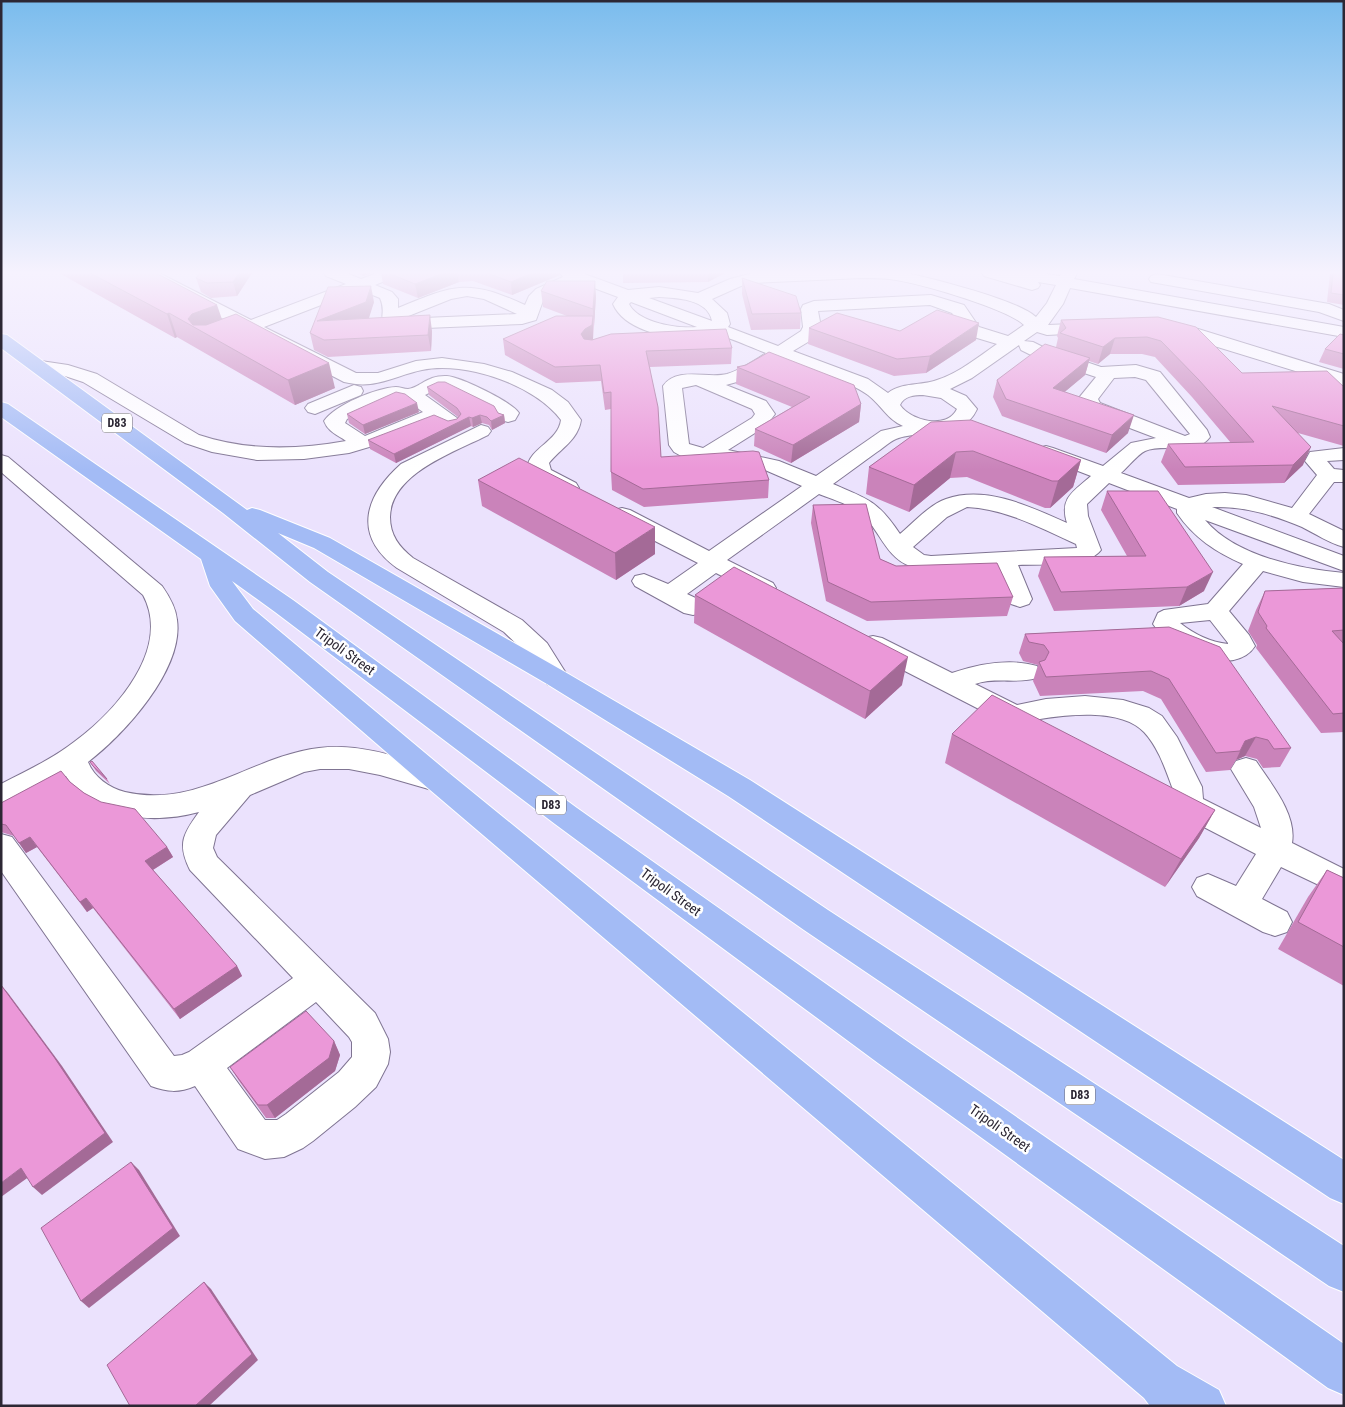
<svg xmlns="http://www.w3.org/2000/svg" width="1345" height="1407" viewBox="0 0 1345 1407" font-family="'Roboto Condensed',sans-serif">
<rect width="100%" height="100%" fill="#ebe2fd"/>
<g fill="none" stroke-linecap="round" stroke-linejoin="round">
<defs>
<g id="minor">
<path d="M139 273H159L251 320 346 284 326 276 324 273H346L361 279 377 273H399L397 276 375 285 392 292 398 299V308C455 284 469 279 525 305L529 296 536 289 563 277 560 273H582L628 290 659 287 698 293 730 279 753 273H907C934 279 1018 300 1036 317L1047 303 1056 285 1038 282 1040 285 1038 288 1032 290 984 276 982 273H1041L1060 276 1061 273H1077L1074 279 1344 327V337L1070 288 1063 304 1048 325 1096 323 1102 324 1105 328 1102 332 1047 335 1037 332 1024 341 1033 342 1045 348 1101 367 1136 365 1160 372 1207 430 1210 437C1197 456 1163 443 1145 451 1137 455 1128 467 1121 473L1189 498 1206 494 1225 493 1246 495 1292 508 1317 475 1305 461 1310 452 1344 448V460L1327 461 1334 469 1344 470V482H1334L1309 514 1344 531V547C1329 543 1316 534 1302 527 1273 515 1244 506 1212 507L1344 556V571L1205 520C1235 556 1299 569 1344 573V587L1303 582 1263 571 1229 611 1249 635 1255 646C1234 679 1170 650 1153 624L1158 613 1164 610 1208 604 1243 564C1216 552 1194 538 1177 513V509L1109 483 1087 504 1088 516 1101 550C1088 568 1039 564 1018 565L1032 599 1029 604 1020 607 1011 604 994 567C968 568 936 575 910 566 887 558 880 532 864 516 852 505 834 500 819 494L727 560 773 583 776 588 773 593C753 598 733 581 716 573L687 594 702 601 705 607 702 613 693 615 684 613 635 586 632 581 635 576 644 574 668 584 698 563 614 520 611 515 614 510 622 508 630 510 709 551 802 486 765 470 742 464 683 457 674 452 669 445 663 386C677 366 707 379 727 374 740 370 754 361 766 353 750 347 734 339 718 335 711 334 702 338 695 338 669 340 624 330 613 304L618 297 578 282 548 295 544 298 536 320 522 324 402 329C370 321 389 318 380 298L360 290 264 327 356 373H378L416 361 442 358 484 364 512 372 552 390 568 402 581 420C578 440 561 448 549 463L551 470 576 483 579 488 576 493C557 497 537 483 527 468 530 447 558 442 561 420 535 385 466 361 422 370 393 376 376 390 344 382L141 276ZM861 278C873 278 885 278 896 280 922 284 1008 309 1024 325L1008 336 979 327 964 305 931 295 814 301 803 305 801 309 803 327 801 331 778 346 728 327 730 324 727 313 712 299 741 286 753 283ZM467 296 484 299 517 314 401 319 451 299ZM659 297C677 298 708 299 712 321L649 298ZM631 302 697 327C679 329 638 323 629 304ZM930 305 952 313 967 335 997 344C978 357 959 373 937 380 921 386 902 382 888 393L868 379 793 351 813 339 821 327 818 311ZM1019 345 1021 350 1033 356 1096 377 1078 399 1085 411 1156 438 1131 443 1103 466 1053 448 1046 446 1039 448 1036 452 1039 456 1091 476C1074 491 1059 498 1067 523 1031 507 986 485 946 499 929 505 914 522 900 534 878 501 868 499 833 484 848 473 862 463 877 452 883 448 889 442 896 439 925 428 962 442 977 409L966 396 950 389 972 378ZM781 359C806 369 848 380 868 395 881 405 888 420 903 426L881 431 816 476 779 461 728 450 766 426 775 414 766 401 726 385 744 380ZM1135 377 1146 380 1190 434 1185 436 1100 403 1098 399 1114 378ZM696 385 752 409 755 414 752 418 703 448 689 444 682 388ZM923 395 941 398 957 409C947 430 911 421 900 405 904 396 914 395 923 395ZM967 507C1006 509 1041 528 1076 544L1077 548 931 556 924 555 913 547 947 517ZM1210 620 1228 643V644C1210 642 1194 634 1180 623Z"/>
<polygon points="1157,274 1329,304 1344,310 1344,321 1319,312 1151,282 1149,279 1151,276"/>
<polygon points="1169,323 1195,328 1344,374 1344,386 1185,337 1163,332 1160,328 1163,324"/>
<path d="M41 361 68 365 97 374 199 435C247 451 296 450 346 441 338 435 328 432 324 421 335 405 376 388 396 387 400 387 404 389 408 389 421 387 427 375 447 376 461 377 512 402 519 413L515 420 508 422 501 420 496 413 447 388H439L425 395 457 418 460 422 457 426 450 428 436 421 386 442 349 453 304 459 257 460 212 452 185 443 83 382 65 376 35 371 32 367 35 363ZM396 399 407 401 423 412 365 436 345 423 347 419 383 402Z"/>
<polygon points="354,385 361,387 363,391 361,395 315,414 308,412 305,408 308,404"/>
<path d="M481 425 488 427 491 431 488 435C455 452 391 473 390 517 390 535 399 547 413 558L522 620 547 643 569 678 565 684 556 687 547 684 528 655 504 632 397 568C352 535 365 496 401 464Z"/>
<path d="M1 455 8 457 162 586C169 596 176 608 177 620 184 669 124 735 88 762 94 777 109 788 125 792 197 809 252 756 319 748 363 742 409 761 449 773L454 781 449 789 439 792 380 775 349 769H320L304 772 250 795 216 835 213 848 217 857 375 1013 388 1039 390 1052 388 1064 376 1087 355 1107 313 1141 303 1148 284 1157 265 1159 238 1149 195 1086C179 1093 167 1092 151 1086L1 871V834L12 837 174 1056 182 1055 189 1052 293 978 190 870C177 844 183 834 199 812 155 824 91 821 66 776L12 806 1 809V784C26 771 52 759 74 742 115 712 172 649 143 595L1 472ZM316 1002 349 1037 352 1042V1057L339 1072 286 1114 277 1120H265L227 1068Z"/>
<path d="M873 636 882 638 952 673C979 664 1009 658 1037 666L1041 672 1037 678C1017 684 995 677 975 684L1017 705 1046 699 1085 696 1123 700 1149 708 1162 716 1177 737 1202 787 1203 799 1261 828 1254 807 1231 769 1236 761 1246 758 1256 761C1271 784 1297 814 1292 843L1344 869V897L1281 867 1262 899 1287 912 1292 922 1287 932 1275 936 1263 932 1197 896 1192 887 1197 878 1208 874 1236 886 1256 854 1167 808 1163 800 1167 792 1173 790 1172 787C1165 768 1158 747 1144 732 1120 707 1064 715 1033 720L1030 725 1020 728 1010 725 864 650 860 644 864 638Z"/>
</g>
<g id="highway">
<polygon points="1,334 7,335 247,510 252,508 260,510 330,538 565,672 750,780 1344,1160 1344,1204 1330,1198 728,796 547,684 314,548 278,533 328,572 828,910 1344,1246 1344,1292 1329,1286 804,930 310,582 223,513 1,348"/>
<polygon points="1,402 8,404 293,600 577,808 904,1039 1344,1344 1344,1395 1328,1388 878,1063 555,824 275,612 232,581 253,609 449,773 1177,1366 1219,1390 1226,1406 1150,1406 1144,1398 429,789 235,621 210,586 201,559 1,417"/>
</g>
</defs>
<!-- minor casing -->
<use href="#minor" stroke="#7f7492" stroke-width="2"/>
<!-- highway casing -->
<use href="#highway" stroke="#fff" stroke-width="2"/>
<!-- minor -->
<use href="#minor" fill="#fff" fill-rule="evenodd"/>
<!-- highway -->
<use href="#highway" fill="#a3bbf5" fill-rule="evenodd"/>
</g>
<!-- wall -->
<g fill="#ca83ba">
<polygon points="59,273 156,273 222,319 335,388 295,405 177,337 175,338"/>
<polygon points="200,273 252,273 237,296 211,298 201,292 196,278"/>
<polygon points="357,273 372,273 363,276"/>
<polygon points="381,273 560,273 560,275 512,295 473,281 459,282 418,298 383,284"/>
<polygon points="623,273 725,273 708,282 623,283"/>
<polygon points="1330,273 1344,273 1344,305 1327,302"/>
<polygon points="742,278 801,313 800,329 751,330 742,294"/>
<polygon points="541,291 596,296 594,326 594,325 593,340 732,348 731,364 650,367 661,457 769,480 768,498 644,507 612,490 611,472 611,409 605,410 601,381 556,383 505,355 503,339 567,316 543,307"/>
<polygon points="374,302 368,318 432,331 431,351 328,357 314,350 310,333"/>
<polygon points="1158,317 1242,373 1344,387 1344,446 1298,433 1303,465 1284,483 1178,485 1161,462 1168,444 1231,443 1192,397 1155,357 1142,354 1110,354 1098,364 1089,361 1085,375 1064,392 1128,433 1106,453 1002,416 993,397 997,380 1056,347 1058,338 1057,336 1061,320"/>
<polygon points="809,328 900,331 976,340 926,373 894,376 808,344"/>
<polygon points="1344,335 1344,369 1319,362 1325,349"/>
<polygon points="737,367 861,404 859,422 791,463 754,446 755,429 792,407 736,384"/>
<polygon points="427,387 504,415 505,423 492,430 489,425 482,423 473,427 471,426 396,463 370,449 368,440 457,419 458,417 429,395"/>
<polygon points="419,412 365,434 349,423 347,414"/>
<polygon points="931,422 1081,460 1073,487 1050,508 1045,508 967,477 950,478 909,512 866,494 869,467"/>
<polygon points="478,480 655,554 616,580 482,506"/>
<polygon points="1107,491 1204,591 1179,606 1054,611 1038,576 1044,557 1127,556 1101,510"/>
<polygon points="813,505 880,559 896,566 1013,597 1007,616 867,621 826,601 811,523"/>
<polygon points="1344,588 1344,732 1321,733 1256,648 1257,645 1248,631 1256,610 1265,591"/>
<polygon points="695,595 902,685 865,719 694,623"/>
<polygon points="1169,627 1291,748 1280,767 1263,768 1257,759 1245,756 1236,760 1230,770 1206,772 1161,699 1143,691 1040,696 1033,681 1038,665 1023,661 1019,653 1025,634"/>
<polygon points="952,734 1215,810 1199,838 1165,887 945,763"/>
<polygon points="90,762 107,779 110,784 96,771"/>
<polygon points="70,782 84,793 167,847 173,857 153,870 237,966 242,976 180,1019 93,908 87,912 37,847 26,853 14,836 1,832 1,803"/>
<polygon points="1327,870 1344,878 1344,986 1278,949 1308,897"/>
<polygon points="334,1041 340,1055 335,1071 275,1118 266,1118 239,1081 230,1067"/>
</g>
<!-- shaded-wall -->
<g fill="#a46a97">
<polygon points="239,273 252,273 237,296 233,282"/>
<polygon points="363,273 372,273 363,276"/>
<polygon points="444,273 457,273 459,282 418,298 415,284"/>
<polygon points="532,273 560,273 560,275 512,295 511,282"/>
<polygon points="708,273 725,273 708,282"/>
<polygon points="595,281 596,296 594,326 593,309"/>
<polygon points="371,286 374,302 369,318 317,321"/>
<polygon points="217,305 225,328 190,325 188,319 192,314"/>
<polygon points="169,313 177,337 175,338 167,314"/>
<polygon points="430,315 432,331 431,351 428,335"/>
<polygon points="593,316 593,341 586,345 581,334"/>
<polygon points="979,323 976,340 926,373 930,356"/>
<polygon points="1115,338 1110,354 1098,364 1103,347"/>
<polygon points="1090,358 1085,375 1048,406 1053,388"/>
<polygon points="329,363 335,388 295,405 288,380"/>
<polygon points="417,403 419,412 365,434 363,425"/>
<polygon points="861,404 859,422 791,463 793,445"/>
<polygon points="480,415 482,423 473,427 472,418"/>
<polygon points="504,415 505,423 492,430 491,421"/>
<polygon points="1134,415 1128,433 1106,453 1112,435"/>
<polygon points="469,417 471,426 396,463 394,454"/>
<polygon points="1311,447 1303,465 1284,483 1293,465"/>
<polygon points="956,452 950,478 909,512 914,485"/>
<polygon points="1081,460 1073,487 1050,508 1058,481"/>
<polygon points="655,527 655,554 616,580 615,553"/>
<polygon points="1213,572 1204,591 1179,606 1187,587"/>
<polygon points="908,657 902,685 865,719 870,691"/>
<polygon points="1256,737 1245,756 1236,760 1245,741"/>
<polygon points="1215,810 1199,838 1165,887 1181,859"/>
<polygon points="30,837 37,847 26,853 19,843"/>
<polygon points="167,847 173,857 151,871 145,861"/>
<polygon points="86,898 93,908 87,912 80,902"/>
<polygon points="237,966 242,976 180,1019 174,1009"/>
<polygon points="1,985 8,993 62,1066 113,1142 42,1195 33,1187"/>
<polygon points="334,1041 340,1055 335,1071 275,1118 267,1105"/>
<polygon points="131,1162 139,1170 180,1236 89,1308 81,1301"/>
<polygon points="21,1168 30,1176 1,1197 1,1183"/>
<polygon points="204,1282 211,1289 258,1360 209,1406 195,1406"/>
</g>
<!-- building -->
<g fill="#eb98d8" stroke="#a46a97">
<polygon points="90,273 156,273 217,305 192,314 188,319 193,325 206,325 236,314 329,363 288,380 169,313 167,314"/>
<polygon points="200,273 239,273 233,282 207,283 196,278"/>
<polygon points="388,273 444,273 415,284"/>
<polygon points="487,273 532,273 511,282"/>
<polygon points="1333,273 1344,273 1344,295 1331,293"/>
<polygon points="742,278 796,296 801,313 752,314"/>
<polygon points="547,281 595,281 593,309 541,291"/>
<polygon points="371,286 366,302 317,321 430,315 428,335 324,340 310,333 328,287"/>
<polygon points="937,310 979,323 930,356 897,359 809,328 837,313 900,331"/>
<polygon points="556,316 593,316 592,325 585,329 581,334 584,339 592,340 611,334 726,329 732,348 646,351 658,407 661,457 753,451 759,452 769,480 643,489 611,472 611,392 604,393 600,365 555,367 503,339"/>
<polygon points="1158,317 1196,327 1242,373 1327,371 1344,387 1344,426 1272,406 1311,447 1293,465 1185,467 1168,444 1254,442 1199,380 1161,341 1147,337 1115,338 1103,347 1060,333 1066,328 1061,320"/>
<polygon points="1340,334 1344,335 1344,354 1325,349"/>
<polygon points="1045,344 1090,358 1053,388 1134,415 1112,435 1006,399 997,380"/>
<polygon points="769,352 854,385 861,404 793,445 755,429 810,397 737,367 746,365"/>
<polygon points="438,382 445,382 494,406 498,413 504,415 491,421 487,417 480,415 472,418 469,417 394,454 368,440 434,415 448,421 457,419 461,414 457,408 427,387"/>
<polygon points="396,392 405,394 417,403 363,425 347,414"/>
<polygon points="971,420 1081,460 1058,481 1052,481 973,451 956,452 914,485 869,467 931,422"/>
<polygon points="519,458 655,527 615,553 478,480"/>
<polygon points="1107,491 1158,491 1213,572 1187,587 1061,592 1044,557 1146,556"/>
<polygon points="866,504 880,559 896,566 997,563 1013,597 871,602 828,582 813,505"/>
<polygon points="734,567 908,657 870,691 695,595"/>
<polygon points="1344,588 1344,630 1332,631 1344,644 1344,713 1333,714 1266,628 1267,626 1258,612 1265,591"/>
<polygon points="1169,627 1220,647 1291,748 1274,749 1268,740 1256,737 1245,741 1240,751 1216,753 1169,679 1151,671 1046,677 1039,662 1045,660 1049,652 1044,645 1029,642 1025,634"/>
<polygon points="992,695 1215,810 1181,859 952,734"/>
<polygon points="92,761 107,779 93,766 90,762"/>
<polygon points="61,771 70,782 84,793 101,802 135,809 167,847 145,861 237,966 174,1009 86,898 80,902 30,837 19,843 6,825 1,824 1,803"/>
<polygon points="1327,870 1344,878 1344,947 1298,922"/>
<polygon points="1,985 54,1057 105,1133 33,1187 21,1168 1,1183"/>
<polygon points="306,1011 334,1041 329,1058 267,1105 258,1105 230,1067"/>
<polygon points="131,1162 173,1228 81,1301 41,1228"/>
<polygon points="204,1282 252,1354 195,1406 130,1406 107,1365"/>
</g>
<!-- sky -->
<linearGradient id="sky" x2="0" y2="1"><stop stop-color="#7abced"/><stop offset="0.58" stop-color="#f6f2fe"/><stop offset="1" stop-color="#f6f2fe" stop-opacity="0"/></linearGradient>
<rect width="1345" height="470" fill="url(#sky)"/>
<g text-anchor="middle" dominant-baseline="central" stroke-width="5" stroke-linejoin="round" paint-order="stroke">
<!-- shield labels -->
<g fill="#fff" stroke="#6b6871" stroke-width="1">
<rect x="102" y="413.5" width="30" height="19" rx="4"/>
<rect x="536" y="795.5" width="30" height="19" rx="4"/>
<rect x="1065" y="1085.5" width="30" height="19" rx="4"/>
</g>
<g font-size="12" font-weight="bold" fill="#2c2734">
<text x="117" y="423">D83</text>
<text x="551" y="805">D83</text>
<text x="1080" y="1095">D83</text>
</g>
<!-- street labels -->
<g font-size="14" fill="#2c2734" stroke="#fff">
<text transform="translate(345 651) rotate(36)">Tripoli Street</text>
<text transform="translate(671 892) rotate(36)">Tripoli Street</text>
<text transform="translate(1000 1128) rotate(35)">Tripoli Street</text>
</g>
</g>
<!-- border -->
<rect width="1345" height="1407" fill="none" stroke="#2c2734" stroke-width="5"/>
</svg>
